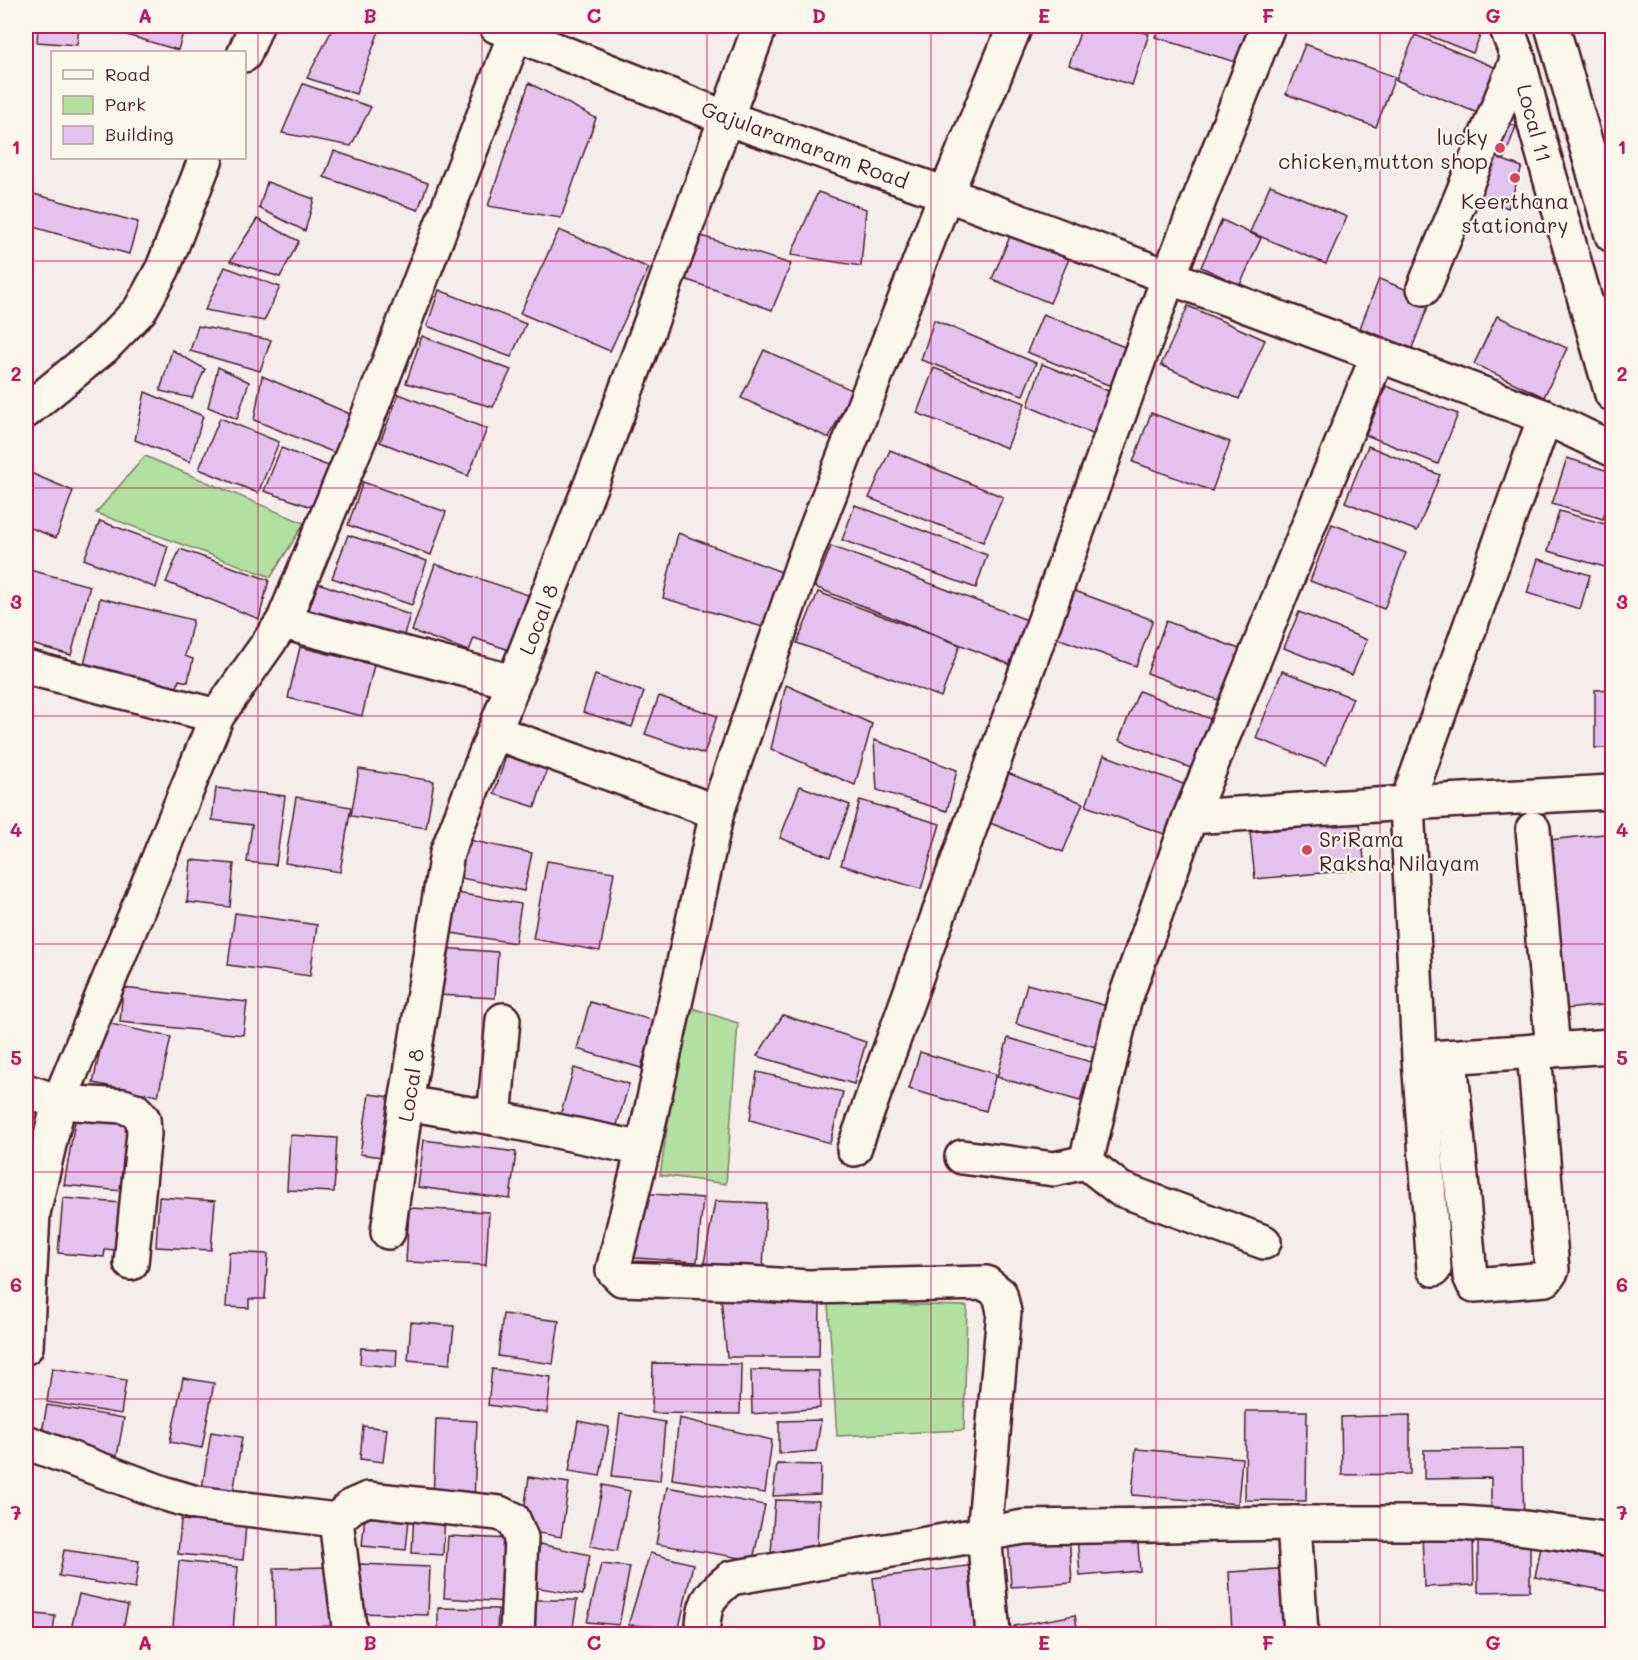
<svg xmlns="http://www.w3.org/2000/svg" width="1638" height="1660" viewBox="0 0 1638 1660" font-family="Mali,sans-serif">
<rect width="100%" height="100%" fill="#f6ecec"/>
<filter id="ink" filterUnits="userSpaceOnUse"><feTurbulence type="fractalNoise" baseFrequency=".0167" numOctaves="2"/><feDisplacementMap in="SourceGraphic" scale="12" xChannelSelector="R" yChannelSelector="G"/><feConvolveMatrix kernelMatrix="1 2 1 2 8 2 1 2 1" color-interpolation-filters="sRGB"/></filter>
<g filter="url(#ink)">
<!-- green -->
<g fill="#b1e0a0" stroke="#7e8066" stroke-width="1.5">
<polygon points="145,456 304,523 271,577 96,513"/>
<polygon points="686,1006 738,1023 726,1184 660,1175"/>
<polygon points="828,1303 967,1306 964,1430 837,1436"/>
</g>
<!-- building -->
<g fill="#e3c2ee" stroke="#4a1f2b" stroke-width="1.5">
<polygon points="38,26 79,26 77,45 37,42"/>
<polygon points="125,26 185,26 178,50 123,34"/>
<polygon points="334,26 367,26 379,31 356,94 307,78"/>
<polygon points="1082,26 1122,26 1149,34 1132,85 1069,65"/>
<polygon points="1159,26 1264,26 1251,67 1155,37"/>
<polygon points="1422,26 1484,26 1473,53 1420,32"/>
<polygon points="1415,35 1509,73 1490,118 1396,80"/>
<polygon points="1305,44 1395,77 1376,127 1286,94"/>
<polygon points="529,83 596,118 561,218 488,206"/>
<polygon points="303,84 371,107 351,146 282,133"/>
<polygon points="1496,119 1516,126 1504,160 1484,153"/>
<polygon points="334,151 428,183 418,210 324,177"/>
<polygon points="1484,153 1522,167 1508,208 1471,193"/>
<polygon points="267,182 314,199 305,231 259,208"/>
<polygon points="1270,185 1347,217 1326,264 1250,232"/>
<polygon points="818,192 866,209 861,266 791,255"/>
<polygon points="30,193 138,222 129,254 26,225 26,210"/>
<polygon points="257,219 299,241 280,277 230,261"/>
<polygon points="1222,220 1261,238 1240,285 1201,267"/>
<polygon points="559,230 649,268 610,351 520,313"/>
<polygon points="1011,234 1069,259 1050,303 992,279"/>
<polygon points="698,235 791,264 772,310 676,276"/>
<polygon points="225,267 280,287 264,321 205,310"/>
<polygon points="1379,279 1431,299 1412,348 1360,328"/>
<polygon points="439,290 526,324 511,357 427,326"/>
<polygon points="1188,306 1265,340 1239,399 1161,365"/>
<polygon points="1043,314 1127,348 1111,386 1027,352"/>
<polygon points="1497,316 1567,348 1544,397 1474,364"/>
<polygon points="934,320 1036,363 1023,395 921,360"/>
<polygon points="198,326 271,340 260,371 190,351"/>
<polygon points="422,336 511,370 493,407 406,383"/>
<polygon points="172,350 205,369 192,398 160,391"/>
<polygon points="764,350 852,390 829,438 741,398"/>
<polygon points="1042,364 1111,392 1095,435 1028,406"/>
<polygon points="218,367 249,382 237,419 208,407"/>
<polygon points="934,368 1025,403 1007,448 917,413"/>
<polygon points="262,376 350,414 335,453 254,420"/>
<polygon points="1386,386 1458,414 1438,464 1366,435"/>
<polygon points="145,392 203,416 190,462 135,440"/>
<polygon points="399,394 487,429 468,476 380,442"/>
<polygon points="1151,413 1230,442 1212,491 1133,462"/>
<polygon points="220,418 279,442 258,493 199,469"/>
<polygon points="1368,446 1440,475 1417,531 1345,502"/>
<polygon points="281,448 331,467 318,509 264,491"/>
<polygon points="890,450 1003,497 983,542 869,498"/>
<polygon points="1567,458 1612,472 1612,490 1603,519 1552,504"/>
<polygon points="26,471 73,491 56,538 26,526"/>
<polygon points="363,482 446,512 431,555 348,525"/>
<polygon points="855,505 987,555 976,588 842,540"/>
<polygon points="1559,511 1612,526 1612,569 1548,551"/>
<polygon points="100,521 168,546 156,588 84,559"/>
<polygon points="1332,524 1406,553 1384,609 1310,581"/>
<polygon points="678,533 784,573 763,627 663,598"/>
<polygon points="348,535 427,561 412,605 332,578"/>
<polygon points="831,546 1030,621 1014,666 815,587"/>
<polygon points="180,549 269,580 259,619 166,582"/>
<polygon points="1538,559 1590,575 1580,609 1527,593"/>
<polygon points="435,564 531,596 512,651 474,638 469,651 412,631"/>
<polygon points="26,569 90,586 71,655 31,644 26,660"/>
<polygon points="318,583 410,615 401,644 308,613"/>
<polygon points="1075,591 1153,620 1136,666 1057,638"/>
<polygon points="818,592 960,645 941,697 797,643"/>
<polygon points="100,598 193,620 185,656 193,659 188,682 179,680 176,691 83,669"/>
<polygon points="1299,612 1367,640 1352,675 1284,648"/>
<polygon points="1166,621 1242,650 1223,702 1147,673"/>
<polygon points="300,647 374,665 362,716 288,698"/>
<polygon points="1282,671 1353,698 1326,765 1256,738"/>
<polygon points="595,675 644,692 632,727 583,712"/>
<polygon points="786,685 872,724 855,785 771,749"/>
<polygon points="1612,689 1612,748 1595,748 1595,690"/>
<polygon points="1139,691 1221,723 1201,772 1119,740"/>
<polygon points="659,696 717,716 704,754 645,734"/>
<polygon points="874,740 957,770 947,811 877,790"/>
<polygon points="1104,755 1186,785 1167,835 1086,806"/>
<polygon points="506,756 547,769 535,807 494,794"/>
<polygon points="359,769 434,781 426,828 351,816"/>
<polygon points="1005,772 1083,803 1063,852 985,821"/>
<polygon points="800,786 850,805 830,857 780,838"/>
<polygon points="216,788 285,796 276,865 247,862 252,825 212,820"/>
<polygon points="296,797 351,807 340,872 285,863"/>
<polygon points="860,800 940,824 921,889 841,865"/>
<polygon points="1360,823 1365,869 1255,879 1250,832"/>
<polygon points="1612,833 1612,1004 1557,1010 1540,841"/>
<polygon points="464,839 532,853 524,891 456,877"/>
<polygon points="191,860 234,864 230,907 187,902"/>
<polygon points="547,861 614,872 600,951 533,939"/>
<polygon points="451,892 521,904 515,943 445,932"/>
<polygon points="235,913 317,925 310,976 228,965"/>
<polygon points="441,948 498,952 495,998 438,995"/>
<polygon points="1027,984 1107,1006 1096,1047 1016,1024"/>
<polygon points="123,988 247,1002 243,1035 120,1022"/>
<polygon points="590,1002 655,1021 641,1068 577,1049"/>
<polygon points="783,1015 866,1042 854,1084 757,1056"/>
<polygon points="106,1023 171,1037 158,1096 93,1083"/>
<polygon points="1008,1038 1091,1062 1080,1101 997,1077"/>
<polygon points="920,1052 996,1074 986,1111 909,1089"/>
<polygon points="574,1068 629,1084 614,1135 559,1119"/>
<polygon points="757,1072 843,1092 830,1143 750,1120"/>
<polygon points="369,1094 399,1098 390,1158 360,1154"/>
<polygon points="76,1115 135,1122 131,1192 64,1185"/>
<polygon points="290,1135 337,1138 334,1192 287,1190"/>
<polygon points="424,1140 516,1152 510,1199 418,1187"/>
<polygon points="641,1193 703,1198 697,1262 635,1258"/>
<polygon points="159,1197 215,1201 211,1250 156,1247"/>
<polygon points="63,1198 132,1204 127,1251 105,1249 104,1257 58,1253"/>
<polygon points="715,1201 766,1203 763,1270 704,1263"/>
<polygon points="409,1208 489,1212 486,1265 406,1262"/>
<polygon points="229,1252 268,1254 265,1299 249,1299 249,1308 226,1307"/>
<polygon points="721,1298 820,1304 819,1357 727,1357"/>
<polygon points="503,1314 559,1321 553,1364 498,1356"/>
<polygon points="411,1322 454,1326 450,1364 408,1360"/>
<polygon points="361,1348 397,1350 396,1367 360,1364"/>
<polygon points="653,1363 741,1364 740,1414 652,1413"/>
<polygon points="52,1368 126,1380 121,1414 47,1402"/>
<polygon points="492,1369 551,1377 547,1413 488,1405"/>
<polygon points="751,1370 819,1371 820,1408 752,1414"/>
<polygon points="183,1378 214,1383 202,1448 170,1442"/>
<polygon points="47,1405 124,1418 117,1456 40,1443"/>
<polygon points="1246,1411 1307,1411 1306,1501 1245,1500"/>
<polygon points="620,1414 665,1422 660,1481 612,1476"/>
<polygon points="1410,1415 1410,1474 1342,1475 1341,1417"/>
<polygon points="679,1418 772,1440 765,1493 672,1479"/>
<polygon points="436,1419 477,1421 474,1501 433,1500"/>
<polygon points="821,1420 816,1451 779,1454 779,1421"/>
<polygon points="578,1421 609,1427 600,1476 569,1471"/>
<polygon points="363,1426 387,1429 383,1462 360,1459"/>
<polygon points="211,1432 242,1437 232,1500 201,1495"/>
<polygon points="1136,1449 1242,1458 1238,1504 1132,1495"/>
<polygon points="1522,1449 1524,1520 1491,1521 1491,1478 1424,1479 1424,1450"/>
<polygon points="777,1464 821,1465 820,1494 773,1496"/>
<polygon points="529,1477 569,1483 561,1537 521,1530"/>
<polygon points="603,1485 630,1491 617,1551 590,1546"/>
<polygon points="667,1487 765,1505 753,1560 656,1544"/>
<polygon points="775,1500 819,1501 817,1546 771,1553"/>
<polygon points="366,1505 410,1509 406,1550 362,1546"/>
<polygon points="414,1509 445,1511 443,1555 412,1553"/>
<polygon points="181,1520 246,1525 243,1560 178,1554"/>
<polygon points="1137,1531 1140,1571 1080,1576 1077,1535"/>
<polygon points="1473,1531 1474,1585 1424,1587 1422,1532"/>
<polygon points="1478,1531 1530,1531 1530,1591 1478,1592"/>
<polygon points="1069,1533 1072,1583 1011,1587 1008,1537"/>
<polygon points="448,1536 510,1539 507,1602 444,1598"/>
<polygon points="1543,1537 1612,1551 1612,1592 1535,1577"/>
<polygon points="540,1544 590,1555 583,1595 533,1587"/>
<polygon points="64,1550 139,1561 135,1589 59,1576"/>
<polygon points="650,1553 693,1564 679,1628 628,1625"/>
<polygon points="179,1561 238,1567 233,1631 173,1626"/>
<polygon points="360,1564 430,1567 428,1615 358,1613"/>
<polygon points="601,1564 630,1567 619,1625 587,1622"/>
<polygon points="982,1564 990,1634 879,1634 873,1578"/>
<polygon points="335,1567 335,1626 275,1627 274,1568"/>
<polygon points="1293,1568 1296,1634 1232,1634 1229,1572"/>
<polygon points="79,1594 128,1605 122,1634 70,1634"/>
<polygon points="536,1600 577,1600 572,1634 532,1634"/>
<polygon points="438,1608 498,1609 497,1634 438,1634"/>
<polygon points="26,1613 55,1616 53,1634 26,1634"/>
<polygon points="1075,1615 1078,1634 1015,1634 1014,1626"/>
</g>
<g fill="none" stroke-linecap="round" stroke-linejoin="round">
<defs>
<g id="minor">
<polyline points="1506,26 1518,58 1537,132 1612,394"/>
<polyline points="1552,26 1612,235"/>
<polyline points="1424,288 1518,58"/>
<polyline points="283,622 513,682"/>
<polyline points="26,667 217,716"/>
<polyline points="494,732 717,812"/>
<polyline points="1190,817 1378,355"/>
<polyline points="1533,829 1553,1050"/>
<polyline points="1450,1057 1470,1276 1474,1285 1546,1279 1552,1270 1534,1051"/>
<polyline points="1429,1058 1612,1046"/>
<polyline points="26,1091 59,1102 123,1106 136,1111 143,1119 144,1133 131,1263"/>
<polyline points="406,1103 494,1118 643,1149"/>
<polyline points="494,1118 503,1020"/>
<polyline points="854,1149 1169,276 1268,26"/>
<polyline points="962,1157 1054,1169 1086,1162"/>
<polyline points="388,1232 406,1103 447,853 597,469 760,26"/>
<polyline points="1264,1242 1120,1189 1086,1162 1124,1002 1190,817 1407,803 1612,792"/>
<polyline points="1434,1269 1419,1058 1407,803 1545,417"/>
<polyline points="26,1347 33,1213 59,1102 217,716 283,622 362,432 516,32"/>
<polyline points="26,1442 166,1494 196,1503 336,1520 350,1634"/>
<polyline points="336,1520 352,1506 368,1499 499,1513 513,1519 521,1538 517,1634"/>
<polyline points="1294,1523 1301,1634"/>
<path d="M702 1634C705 1603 705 1599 731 1578L984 1534 1004 1312 1000 1294 986 1283 808 1287 748 1283 622 1279 613 1270 643 1149 717 812 804 560 946 194 1545 417 1612 449"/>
<polyline points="993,1634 984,1534 1024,1527 1294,1523 1461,1523 1518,1527 1612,1540"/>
</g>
<g id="secondary">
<polyline points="496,26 726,118 946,194 1015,26"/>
<polyline points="244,55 256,26"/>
<polyline points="26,411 104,347 140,310 163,268 206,158"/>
</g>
</defs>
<!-- minor casing -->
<use href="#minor" stroke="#4a1f2b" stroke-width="38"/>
<!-- secondary casing -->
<use href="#secondary" stroke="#4a1f2b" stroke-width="38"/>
<!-- minor -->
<use href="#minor" stroke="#fbf7ec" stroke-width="33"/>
<!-- secondary -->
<use href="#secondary" stroke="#fbf7ec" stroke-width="33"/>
</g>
</g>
<!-- grid -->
<path fill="none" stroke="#c2185b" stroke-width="1.5" stroke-opacity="0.55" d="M258 26V1634M482 26V1634M707 26V1634M931 26V1634M1156 26V1634M1380 26V1634M26 261H1612M26 488H1612M26 716H1612M26 944H1612M26 1172H1612M26 1399H1612"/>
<!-- markers -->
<g fill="#d1495b" stroke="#fbf7ec" stroke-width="2">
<circle cx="1500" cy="148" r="6"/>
<circle cx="1515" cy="178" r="6"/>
<circle cx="1307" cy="850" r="6"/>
</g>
<g text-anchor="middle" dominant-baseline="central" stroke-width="4.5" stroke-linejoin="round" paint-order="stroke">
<!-- street labels -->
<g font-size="21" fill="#4a1f2b" stroke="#fbf7ec">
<text transform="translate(1535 123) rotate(75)">Local 11</text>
<text transform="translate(805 144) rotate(20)">Gajularamaram Road</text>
<text transform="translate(538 619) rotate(-69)">Local 8</text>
<text transform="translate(410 1085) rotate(-81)">Local 8</text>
</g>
<!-- poi labels -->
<g font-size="21" fill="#4a1f2b" stroke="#fbf7ec" text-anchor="end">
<text x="1488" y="136">lucky<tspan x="1488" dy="24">chicken,mutton shop</tspan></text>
<text x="1515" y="200" text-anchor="middle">Keerthana<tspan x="1515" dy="24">stationary</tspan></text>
<text x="1319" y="838" text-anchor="start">SriRama<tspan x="1319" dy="24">Raksha Nilayam</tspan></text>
</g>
</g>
<!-- margin -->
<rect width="1638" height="1660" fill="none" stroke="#fbf7ec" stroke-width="66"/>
<!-- legend -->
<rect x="51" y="51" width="195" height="108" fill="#fbf7ec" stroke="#b4a19f" stroke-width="1.5"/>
<rect x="63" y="70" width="30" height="9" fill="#fbf7ec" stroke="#b4a19f" stroke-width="1.5"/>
<text x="105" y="81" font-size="18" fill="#4a1f2b">Road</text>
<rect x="63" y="96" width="30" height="18" fill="#b1e0a0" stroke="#b4a19f" stroke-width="1.5"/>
<text x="105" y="111" font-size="18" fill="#4a1f2b">Park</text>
<rect x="63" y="126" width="30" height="18" fill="#e3c2ee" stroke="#b4a19f" stroke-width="1.5"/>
<text x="105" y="141" font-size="18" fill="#4a1f2b">Building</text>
<rect x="33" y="33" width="1572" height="1594" fill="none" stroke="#c2185b" stroke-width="2"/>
<g font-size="20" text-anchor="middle" font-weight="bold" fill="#c2185b">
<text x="145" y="23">A</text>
<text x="370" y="23">B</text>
<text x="594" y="23">C</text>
<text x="819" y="23">D</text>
<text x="1044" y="23">E</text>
<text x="1268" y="23">F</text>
<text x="1493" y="23">G</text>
<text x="16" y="154">1</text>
<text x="1622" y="154">1</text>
<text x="16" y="381">2</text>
<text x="1622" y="381">2</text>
<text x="16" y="609">3</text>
<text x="1622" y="609">3</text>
<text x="16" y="837">4</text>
<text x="1622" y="837">4</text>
<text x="16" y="1065">5</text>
<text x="1622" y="1065">5</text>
<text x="16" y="1292">6</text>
<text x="1622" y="1292">6</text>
<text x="16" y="1520">7</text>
<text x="1622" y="1520">7</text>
<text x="145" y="1650">A</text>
<text x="370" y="1650">B</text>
<text x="594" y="1650">C</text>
<text x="819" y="1650">D</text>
<text x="1044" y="1650">E</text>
<text x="1268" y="1650">F</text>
<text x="1493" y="1650">G</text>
</g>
</svg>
